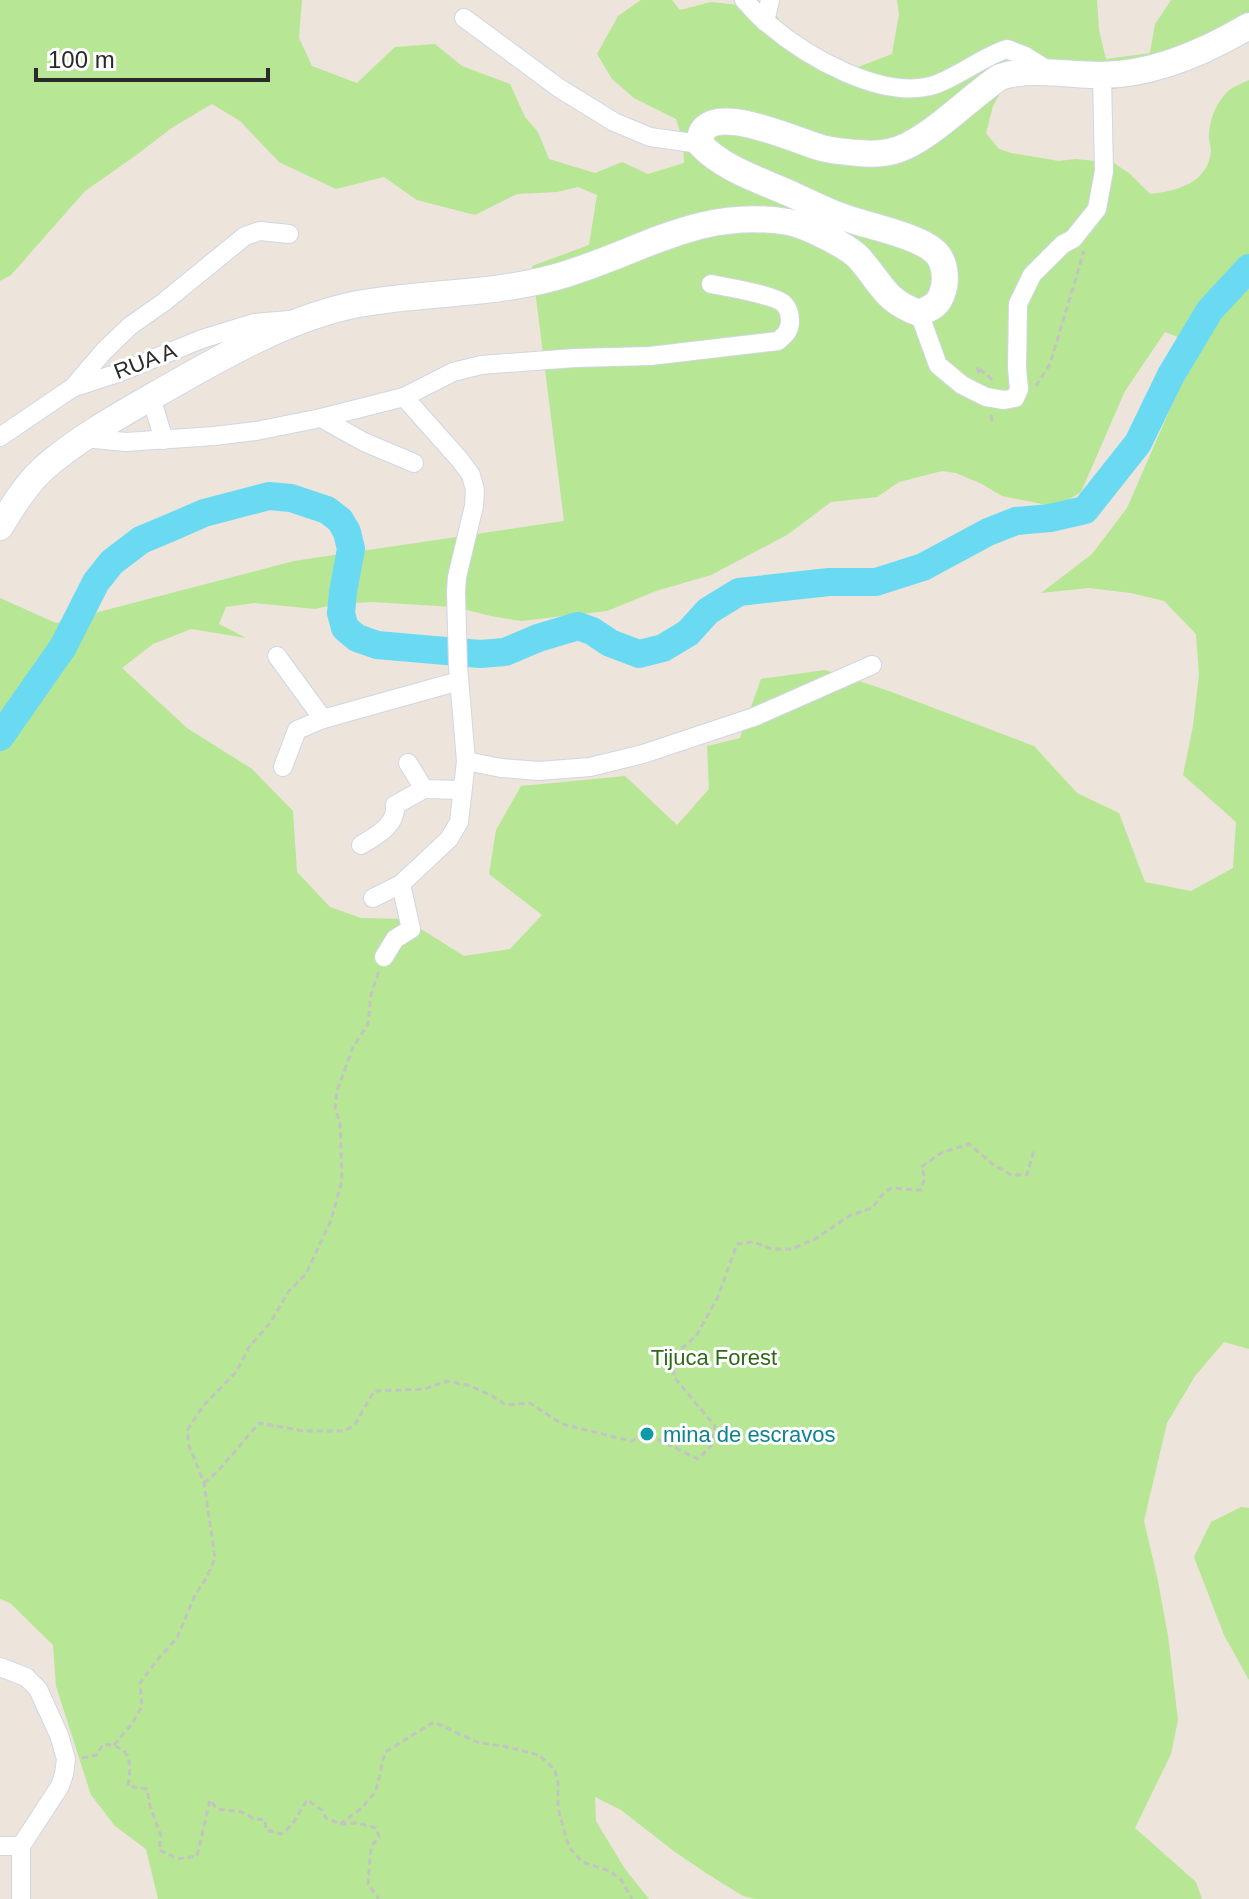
<svg xmlns="http://www.w3.org/2000/svg" width="1249" height="1899" viewBox="0 0 1249 1899" font-family="Arial,sans-serif">
<rect width="100%" height="100%" fill="#ede4db"/>
<!-- green -->
<g fill="#b7e695" fill-rule="evenodd">
<path d="M0 0H302L299 38 312 66 357 83 395 47 435 44 462 66 510 84 525 117 538 132 549 159 595 173 622 162 648 174 684 163 683 140 676 119 634 98 612 79 597 54 618 16 641 0H672L680 10 711 2 748 6 776 15 788 34 853 69 892 54 899 14 897 0H1097L1099 30 1106 59 1150 53 1155 24 1171 0H1249V37L1198 67 1151 83 1107 90 1040 82 1004 86 993 106 986 133 999 149 1011 153 1059 161 1075 159 1114 163 1130 174 1150 194C1177 191 1208 183 1211 151 1211 146 1209 142 1209 138 1209 120 1217 99 1232 88 1237 85 1244 83 1249 80V1349L1224 1342 1195 1376 1167 1423 1144 1521 1158 1581 1168 1636 1178 1720 1171 1754 1135 1828 1196 1882 1202 1899H755L743 1896 706 1873 675 1852 621 1810 595 1797 596 1821 625 1869 649 1899H158L146 1849 115 1826 91 1795 56 1686 53 1645 10 1603 0 1599V598L56 623 294 561 564 521 532 266 589 245 597 195 578 187 557 192 517 194 475 215 417 200 384 177 336 189 279 162 240 121 212 104 173 127 135 156 85 191 11 275 0 281ZM1165 332 1198 345 1127 508 1092 554 1041 593 1089 588 1131 593 1164 601 1196 634 1199 675 1193 726 1183 775 1236 822 1233 868 1191 891 1145 882 1119 813 1077 793 1034 746 889 691 825 670 761 679 740 738 707 746 709 789 677 825 625 776 521 786 496 830 489 874 542 915 510 949 464 956 405 919 361 918 330 907 297 872 293 811 252 769 187 728 122 668 153 644 191 629 246 638 219 624 226 607 254 603 315 609 336 604 372 602 455 607 491 616 521 621 607 611 656 591 711 575 787 535 831 502 877 497 899 482 942 471 956 473 982 484 1002 496 1057 507 1081 492 1125 391Z"/>
<polygon points="1241,1507 1249,1508 1249,1680 1224,1635 1194,1557 1211,1522"/>
</g>
<g fill="none" stroke-linecap="round" stroke-linejoin="round">
<!-- river -->
<polyline stroke="#6adaf3" stroke-width="28" points="0,737 63,647 96,582 112,562 141,540 172,527 204,513 269,496 291,498 327,510 340,520 347,532 351,549 343,592 341,613 345,628 357,638 377,645 480,654 505,652 538,638 578,626 592,631 610,643 639,654 663,648 688,633 708,611 739,592 829,582 876,582 923,567 988,532 1016,521 1050,518 1085,510 1138,443 1171,375 1210,310 1249,268"/>
<defs>
<g id="minor">
<path d="M744 0C751 7 758 16 766 22 805 56 882 101 934 85 958 77 982 57 1007 49L1025 56 1049 71"/>
<polyline points="464,18 559,88 614,122 650,137 700,144"/>
<polyline points="765,22 770,0"/>
<polyline points="919,313 938,365 962,385 986,397 1004,400 1015,398 1019,389 1017,368 1018,304 1032,275 1063,244 1073,239 1097,209 1104,171 1102,76"/>
<polyline points="74,386 104,351 130,326 164,302 245,236 260,231 289,234"/>
<polyline points="151,397 164,440"/>
<polyline points="321,418 364,442 414,463"/>
<polyline points="0,437 72,388 118,373 202,339 254,323 289,320"/>
<path d="M84 438 126 442 214 436 256 431 321 418 404 397 453 372 481 365 575 358 650 356 778 341C785 335 790 331 790 321 790 315 788 308 784 304 775 295 726 287 711 284"/>
<polyline points="277,656 323,719 459,681"/>
<polyline points="466,761 501,768 539,771 590,767 643,754 754,717 872,665"/>
<polyline points="408,763 424,789 462,790"/>
<polyline points="283,767 297,730 323,719"/>
<path d="M361 845C375 836 397 826 395 805L424 789"/>
<polyline points="373,898 401,884 449,839 459,822 466,761 458,666 456,592 457,577 474,506 475,490 471,475 460,460 404,397"/>
<polyline points="384,957 395,939 411,929 401,884"/>
<polyline points="0,1667 26,1677 38,1689 59,1735 66,1759 64,1774 60,1786 21,1846"/>
<polyline points="0,1846 21,1846 21,1899"/>
</g>
<path id="secondary" d="M0 527C13 506 25 486 43 469 78 438 120 415 160 392 222 357 287 318 358 304 423 292 492 295 556 277 639 254 697 207 788 222 805 225 846 245 858 257 882 283 883 300 919 313 926 310 935 307 939 300 948 285 947 261 933 250 916 236 874 227 852 220 831 214 811 203 791 194 760 180 723 169 700 144 698 94 798 142 822 148 833 151 846 152 858 153 868 154 880 154 889 152 924 146 969 97 1000 77 1031 67 1067 75 1098 75 1150 76 1205 52 1249 26"/>
</defs>
<!-- minor casing -->
<use href="#minor" stroke="#d0d6e4" stroke-width="20"/>
<!-- secondary casing -->
<use href="#secondary" stroke="#d0d6e4" stroke-width="28"/>
<!-- path -->
<g stroke="#c3c3c3" stroke-width="3" stroke-dasharray="6 4" stroke-linecap="butt">
<polyline points="979,373 977,367 994,381"/>
<polyline points="1036,386 1050,364 1084,251"/>
<polyline points="991,415 993,425"/>
<polyline points="204,1483 219,1470 259,1423 304,1431 345,1431 355,1424 374,1391 425,1389 446,1381 467,1385 489,1394 506,1405 530,1403 562,1424 631,1441 647,1434 698,1459 711,1446 715,1426 674,1377 673,1356 696,1336 717,1299 737,1244 753,1242 772,1249 792,1249 815,1239 849,1216 872,1208 883,1194 891,1188 921,1190 925,1177 921,1167 941,1153 969,1144 991,1163 1011,1175 1027,1175 1034,1150"/>
<polyline points="114,1745 132,1724 142,1706 140,1683 158,1659 177,1638 195,1595 207,1577 215,1558 204,1483 188,1443 188,1429 203,1406 236,1372 250,1346 270,1323 289,1291 306,1274 331,1220 342,1181 340,1122 335,1109 337,1091 353,1047 368,1024 371,995 379,971"/>
<path d="M82 1758 97 1755 103 1744C133 1747 131 1762 128 1786L147 1789 150 1806 161 1836 159 1850 178 1859 197 1856 210 1800 217 1809 242 1812 253 1818 265 1820 266 1830 281 1834 292 1825 307 1800 322 1810 326 1818 340 1824 358 1823 376 1828 379 1837 371 1847 368 1884 379 1899"/>
<polyline points="340,1824 362,1808 376,1791 385,1752 434,1722 477,1742 507,1747 539,1755 555,1770 558,1783 558,1809 569,1847 582,1862 610,1871 622,1881 632,1899"/>
</g>
<!-- minor -->
<use href="#minor" stroke="#fff" stroke-width="18"/>
<!-- secondary -->
<use href="#secondary" stroke="#fff" stroke-width="26"/>
</g>
<!-- markers -->
<circle fill="#0f9aa8" stroke="#fff" stroke-width="3" cx="647" cy="1434" r="8"/>
<g text-anchor="middle" dominant-baseline="central" stroke-width="6" stroke-linejoin="round" paint-order="stroke">
<!-- street labels -->
<g font-size="22" fill="#2a2a2a" stroke="#fff">
<text transform="translate(145 361) rotate(-21)">RUA A</text>
</g>
<!-- park labels -->
<g font-size="22" fill="#2f6a17" stroke="#fff">
<text x="714" y="1357">Tijuca Forest</text>
</g>
<!-- culture labels -->
<g font-size="22" fill="#0d838f" stroke="#fff" text-anchor="start">
<text x="663" y="1434">mina de escravos</text>
</g>
</g>
<!-- scale -->
<path d="M36 68v12h232v-12" fill="none" stroke="#2a2a2a" stroke-width="4"/>
<text x="48" y="68" font-size="24" fill="#2a2a2a" stroke="#ffffff" stroke-width="6" paint-order="stroke">100 m</text>
</svg>
